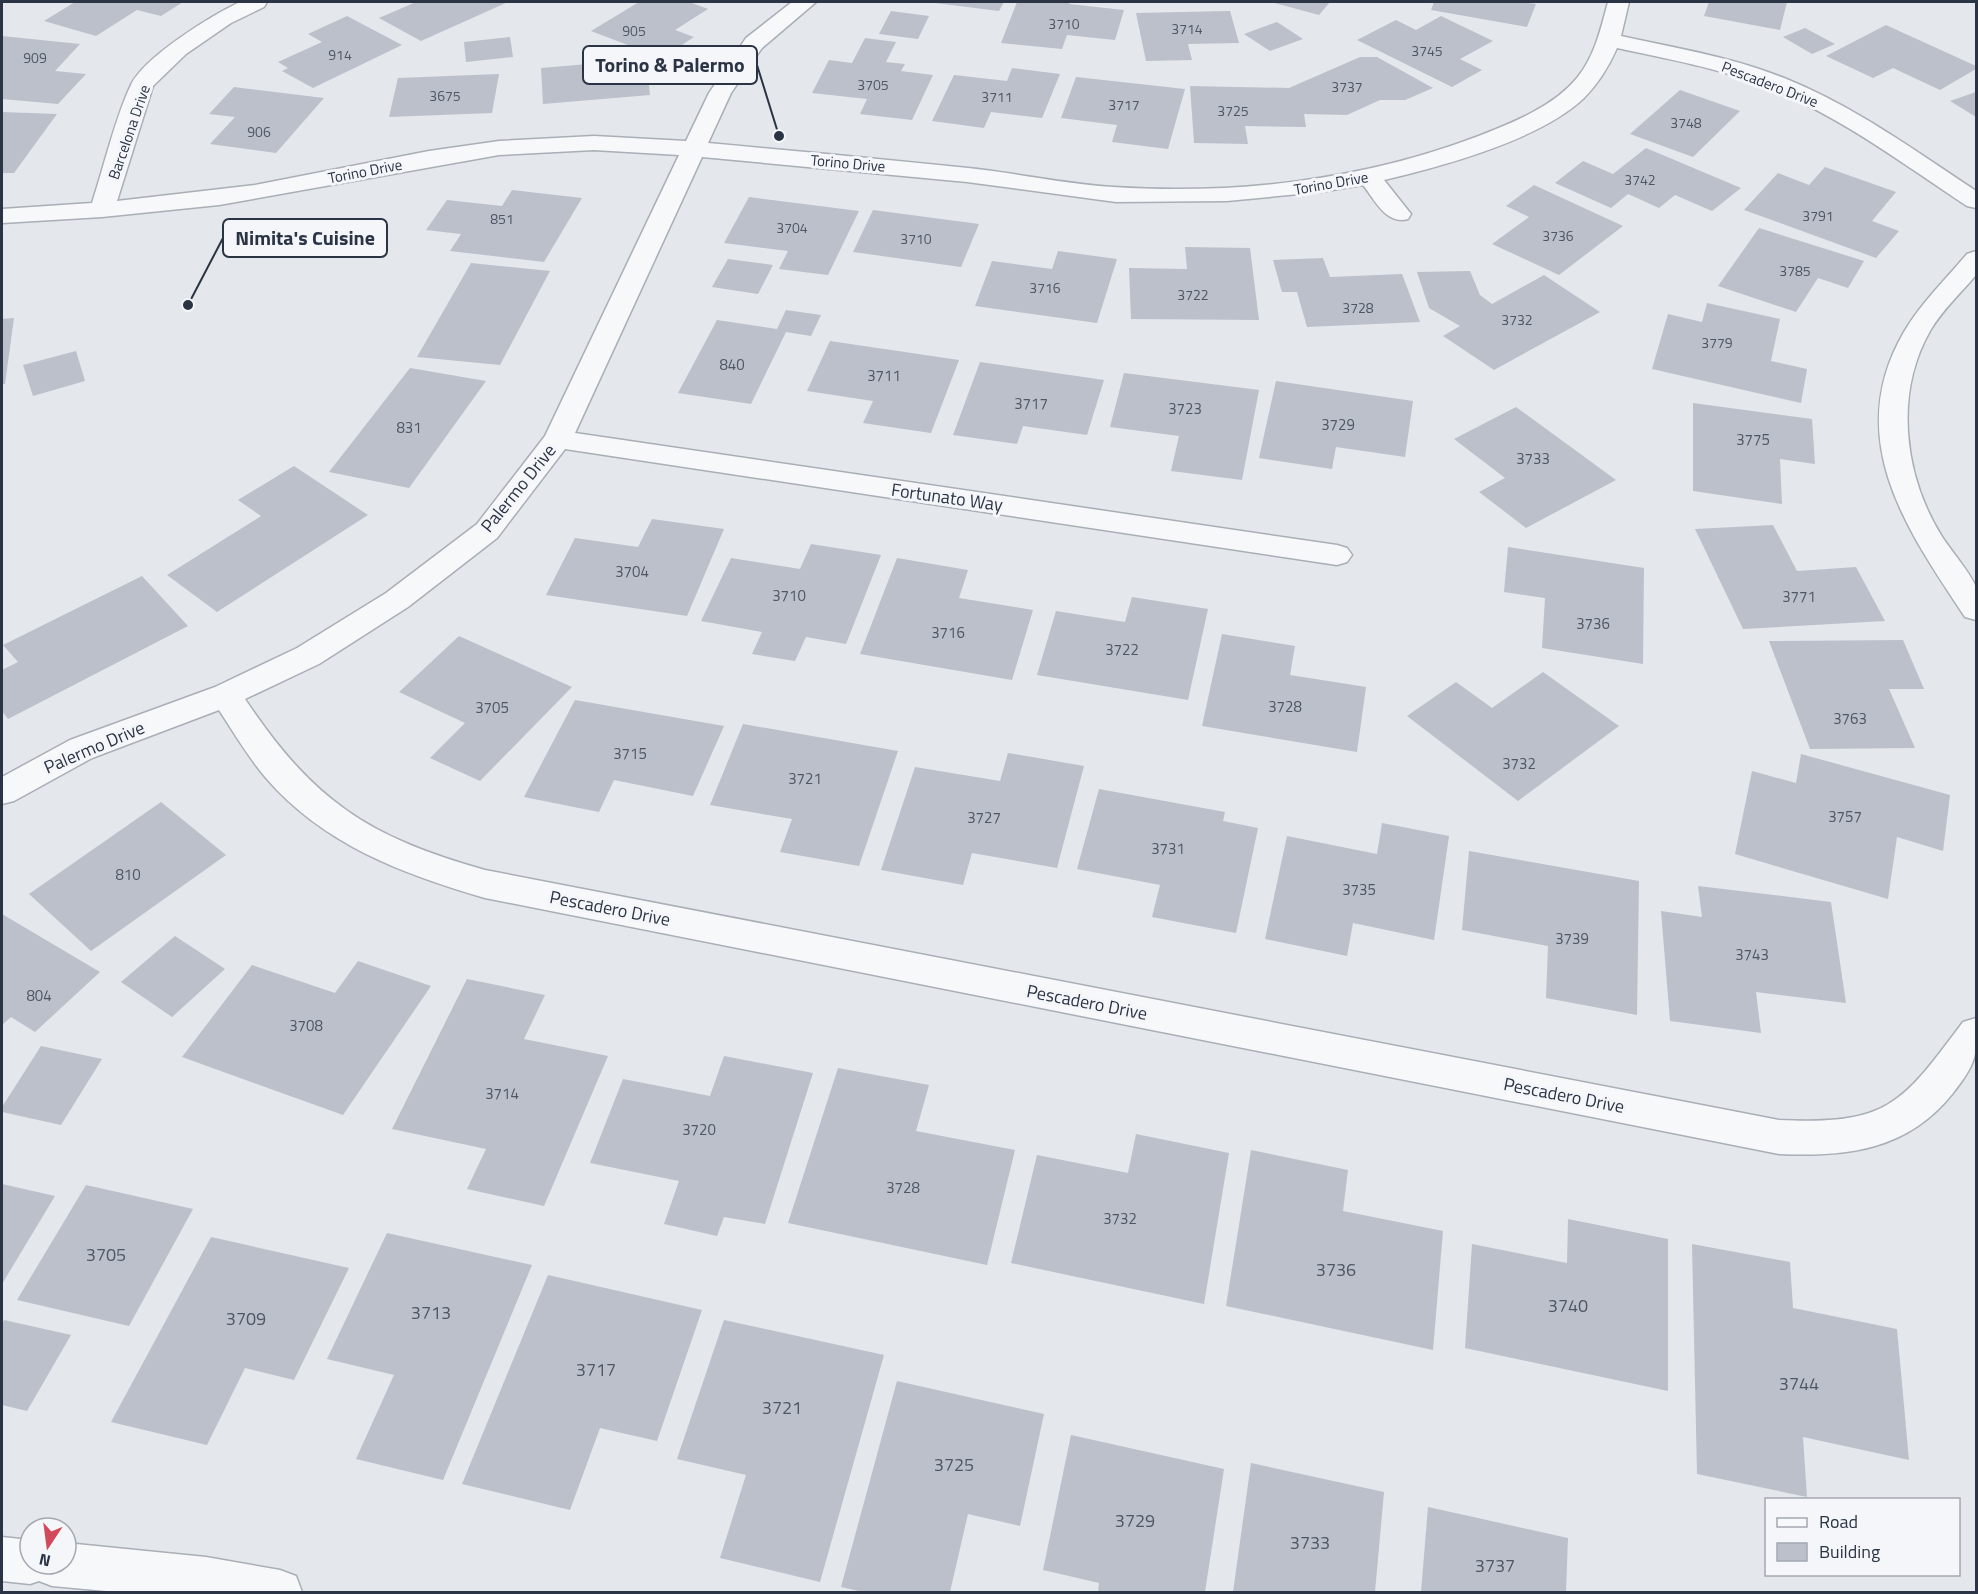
<svg xmlns="http://www.w3.org/2000/svg" width="1978" height="1594" viewBox="0 0 1978 1594" font-family="'Titillium Web',sans-serif">
<rect width="100%" height="100%" fill="#e4e7ec"/>
<!-- building -->
<g fill="#bbc0ca">
<polygon points="75,2 183,2 161,16 137,10 96,36 44,21"/>
<polygon points="416,2 508,2 421,41 379,18"/>
<polygon points="639,2 689,2 708,9 675,30 694,37 662,58 591,31"/>
<polygon points="927,2 1004,2 999,11"/>
<polygon points="1017,2 1070,2 1069,4 1124,10 1115,40 1067,35 1062,49 1001,43"/>
<polygon points="1271,2 1330,2 1319,15"/>
<polygon points="1434,2 1520,2 1536,4 1527,27 1431,10"/>
<polygon points="1709,2 1787,2 1780,30 1704,16"/>
<polygon points="891,11 929,16 918,39 879,34"/>
<polygon points="1230,11 1239,43 1188,44 1192,60 1146,61 1136,13"/>
<polygon points="347,16 402,45 313,88 282,71 288,68 278,62 322,42 308,34"/>
<polygon points="1441,16 1493,41 1460,59 1482,70 1452,87 1357,40 1396,20 1416,30"/>
<polygon points="1277,22 1303,39 1270,51 1244,34"/>
<polygon points="1886,25 1976,66 1976,69 1940,90 1893,68 1873,78 1826,56"/>
<polygon points="1805,28 1835,44 1812,54 1783,37"/>
<polygon points="2,36 80,44 55,71 86,74 58,104 2,99"/>
<polygon points="510,37 513,57 466,62 464,42"/>
<polygon points="865,38 896,42 886,62 905,64 901,71 933,75 912,120 860,114 867,99 812,93 829,60 852,63"/>
<polygon points="1360,57 1377,57 1433,88 1405,100 1380,100 1347,115 1304,114 1306,127 1245,126 1248,144 1194,143 1190,86 1289,88"/>
<polygon points="646,59 650,95 543,104 541,68"/>
<polygon points="1012,68 1060,74 1042,118 991,112 984,128 932,121 954,75 1007,81"/>
<polygon points="499,74 492,113 389,117 398,78"/>
<polygon points="1076,77 1185,89 1168,149 1112,142 1117,125 1061,118"/>
<polygon points="234,87 324,98 276,153 210,144 235,117 209,114"/>
<polygon points="1680,90 1740,111 1693,157 1630,134"/>
<polygon points="1976,92 1976,117 1950,101"/>
<polygon points="2,112 57,114 14,173 2,173"/>
<polygon points="1646,148 1741,188 1712,211 1675,195 1659,208 1628,194 1611,208 1555,183 1583,161 1613,174"/>
<polygon points="1825,167 1896,192 1872,221 1899,231 1876,258 1744,210 1778,173 1809,185"/>
<polygon points="1534,185 1623,226 1559,275 1492,244 1529,217 1506,206"/>
<polygon points="512,190 582,198 544,262 450,251 461,234 426,230 447,200 502,206"/>
<polygon points="749,197 859,211 828,275 779,269 788,251 724,243"/>
<polygon points="873,210 979,224 961,267 853,252"/>
<polygon points="1759,228 1864,261 1848,288 1818,278 1796,312 1718,286"/>
<polygon points="1185,247 1250,248 1259,320 1131,319 1129,268 1187,269"/>
<polygon points="1058,251 1117,259 1097,323 975,306 992,261 1052,269"/>
<polygon points="1323,258 1330,277 1402,274 1420,322 1307,327 1297,292 1282,292 1273,260"/>
<polygon points="728,259 773,265 758,294 712,287"/>
<polygon points="471,263 550,271 500,365 417,357"/>
<polygon points="1470,271 1480,295 1492,304 1544,275 1600,312 1494,370 1443,336 1460,326 1429,308 1417,272"/>
<polygon points="1707,303 1780,319 1771,361 1807,369 1801,403 1652,369 1668,314 1702,322"/>
<polygon points="786,310 821,315 811,336 786,332 751,404 678,393 717,320 777,329"/>
<polygon points="14,318 5,384 2,384 2,319"/>
<polygon points="830,341 959,360 931,433 863,423 873,401 807,391"/>
<polygon points="76,351 85,381 33,396 23,365"/>
<polygon points="980,362 1104,380 1087,435 1023,426 1017,444 953,435"/>
<polygon points="410,368 486,381 409,488 329,472"/>
<polygon points="1124,373 1259,390 1242,480 1171,471 1179,436 1110,427"/>
<polygon points="1276,381 1413,401 1405,457 1336,447 1332,469 1259,458"/>
<polygon points="1693,403 1812,419 1815,464 1780,459 1782,504 1693,491"/>
<polygon points="1516,407 1616,480 1526,528 1479,492 1505,478 1454,439"/>
<polygon points="294,466 368,515 217,612 167,575 261,516 238,500"/>
<polygon points="652,519 724,529 687,616 546,595 575,538 638,547"/>
<polygon points="1773,525 1797,571 1856,567 1885,621 1743,629 1695,529"/>
<polygon points="811,544 881,555 846,644 806,637 795,661 752,654 762,632 701,621 731,558 800,569"/>
<polygon points="1508,547 1644,568 1643,664 1542,648 1545,598 1504,592"/>
<polygon points="897,558 968,570 959,598 1033,610 1012,680 860,654"/>
<polygon points="142,576 188,626 8,719 2,711 2,670 18,662 3,645"/>
<polygon points="1132,597 1208,609 1188,700 1037,675 1056,611 1125,622"/>
<polygon points="1222,634 1295,646 1290,675 1366,687 1357,752 1202,726"/>
<polygon points="459,636 572,687 480,781 430,758 465,723 399,692"/>
<polygon points="1903,640 1924,689 1889,689 1915,748 1810,749 1769,641"/>
<polygon points="1543,672 1619,726 1518,801 1407,716 1456,682 1492,708"/>
<polygon points="575,700 724,726 693,796 614,780 599,812 524,797"/>
<polygon points="743,724 898,751 859,866 780,852 792,819 710,805"/>
<polygon points="1008,753 1084,766 1057,868 972,853 963,885 881,870 915,767 1000,781"/>
<polygon points="1801,754 1950,795 1943,851 1897,837 1888,899 1735,854 1752,771 1796,783"/>
<polygon points="1099,789 1225,812 1223,821 1258,828 1236,933 1152,917 1160,885 1077,869"/>
<polygon points="161,802 226,855 91,951 29,894"/>
<polygon points="1382,823 1449,836 1434,940 1353,923 1347,956 1265,939 1287,836 1377,854"/>
<polygon points="1469,851 1639,881 1637,1015 1546,998 1548,946 1462,930"/>
<polygon points="1698,886 1831,902 1846,1003 1756,992 1761,1033 1670,1021 1661,911 1702,917"/>
<polygon points="2,914 100,972 35,1032 11,1017 2,1025"/>
<polygon points="175,936 225,969 172,1017 121,982"/>
<polygon points="358,961 431,986 343,1115 182,1057 252,965 335,993"/>
<polygon points="467,979 545,995 524,1039 608,1056 544,1206 467,1189 486,1149 392,1129"/>
<polygon points="41,1046 102,1059 61,1125 2,1112 2,1107"/>
<polygon points="724,1056 813,1073 765,1224 724,1217 717,1236 664,1224 679,1181 590,1163 623,1079 710,1096"/>
<polygon points="838,1068 929,1085 916,1131 1015,1150 987,1265 788,1223"/>
<polygon points="1136,1134 1229,1153 1204,1304 1011,1263 1037,1155 1128,1173"/>
<polygon points="1251,1150 1348,1170 1343,1211 1443,1231 1433,1350 1226,1306"/>
<polygon points="2,1184 55,1196 2,1284"/>
<polygon points="86,1185 193,1209 129,1326 17,1300"/>
<polygon points="1568,1219 1668,1239 1668,1391 1465,1348 1472,1244 1567,1263"/>
<polygon points="387,1233 532,1265 443,1480 356,1459 394,1375 327,1359"/>
<polygon points="211,1237 349,1268 294,1380 245,1368 207,1445 111,1422"/>
<polygon points="1692,1244 1790,1262 1793,1308 1897,1329 1909,1460 1803,1437 1807,1497 1697,1474"/>
<polygon points="548,1275 702,1310 657,1441 600,1428 570,1510 462,1484"/>
<polygon points="4,1320 71,1335 27,1411 2,1405 2,1325"/>
<polygon points="724,1320 884,1355 820,1582 720,1558 746,1475 677,1459"/>
<polygon points="897,1381 1044,1414 1020,1526 968,1514 950,1592 863,1592 841,1587"/>
<polygon points="1071,1435 1224,1469 1205,1592 1098,1592 1099,1583 1043,1570"/>
<polygon points="1251,1463 1384,1492 1375,1592 1233,1592"/>
<polygon points="1428,1507 1568,1538 1566,1592 1421,1592"/>
</g>
<g fill="none" stroke-linecap="round" stroke-linejoin="round">
<defs>
<g id="minor">
<path d="M240 2H267L264 7 231 23 186 54 153 86 117 201 255 185 429 151 499 141 594 136 686 141 709 93 746 38 792 2H816L762 48 731 93 708 143C795 151 881 159 968 168 1016 173 1065 184 1114 187 1235 195 1363 180 1476 137 1511 123 1552 108 1577 78 1595 56 1601 28 1608 2H1629L1621 36C1675 48 1732 57 1784 78 1854 106 1914 150 1976 191V208L1967 206C1903 164 1840 116 1767 87 1719 68 1667 59 1617 48 1609 66 1598 84 1584 98 1540 140 1443 166 1384 180L1411 214 1408 219C1386 225 1375 200 1363 185L1320 192 1227 201 1116 202 967 182 702 157 575 433 1337 545 1347 548 1352 555 1347 562 1337 565 565 449 497 538 408 607 319 664 245 699C313 801 368 837 485 870L1779 1120C1888 1125 1901 1105 1963 1022L1976 1018C1978 1055 1976 1064 1953 1093 1908 1150 1848 1157 1779 1154L485 898C403 874 324 845 266 778 248 757 234 733 219 710L92 758 14 801 2 804V777L70 740 215 687 297 648 386 593 477 524 545 436 679 155 594 150 499 155 219 205 102 217 2 223V209L92 203C104 167 115 118 131 85 144 57 212 15 240 2Z"/>
<path d="M1976 251V275C1961 293 1942 310 1930 331 1894 394 1904 475 1941 535 1948 547 1974 577 1976 588 1978 597 1977 611 1976 620L1965 617C1907 530 1842 438 1904 332 1921 303 1946 279 1967 254Z"/>
<polygon points="2,1537 30,1540 30,1564 66,1564 66,1543 206,1557 280,1570 296,1576 302,1592 117,1592 52,1586 39,1581 30,1584 2,1581"/>
</g>
</defs>
<!-- minor casing -->
<use href="#minor" stroke="#a9aeb7" stroke-width="3"/>
<!-- minor -->
<use href="#minor" fill="#f7f8fa" fill-rule="evenodd"/>
</g>
<g text-anchor="middle" dominant-baseline="central" stroke-width="6" stroke-linejoin="round" paint-order="stroke">
<!-- far-number labels -->
<g font-size="14" fill="#4f5766">
<text x="1064" y="23">3710</text>
<text x="1187" y="28">3714</text>
<text x="634" y="30">905</text>
<text x="1427" y="50">3745</text>
<text x="340" y="54">914</text>
<text x="35" y="57">909</text>
<text x="873" y="84">3705</text>
<text x="1347" y="86">3737</text>
<text x="445" y="95">3675</text>
<text x="997" y="96">3711</text>
<text x="1124" y="104">3717</text>
<text x="1233" y="110">3725</text>
<text x="1686" y="122">3748</text>
<text x="259" y="131">906</text>
<text x="1640" y="179">3742</text>
<text x="1818" y="215">3791</text>
<text x="502" y="218">851</text>
<text x="792" y="227">3704</text>
<text x="1558" y="235">3736</text>
<text x="916" y="238">3710</text>
<text x="1795" y="270">3785</text>
<text x="1045" y="287">3716</text>
<text x="1193" y="294">3722</text>
<text x="1358" y="307">3728</text>
<text x="1517" y="319">3732</text>
<text x="1717" y="342">3779</text>
</g>
<!-- far-street labels -->
<g font-size="15" fill="#2b3445" stroke="#f4f6f9">
<text transform="translate(1770 84) rotate(21)">Pescadero Drive</text>
<text transform="translate(129 132) rotate(-71)">Barcelona Drive</text>
<text transform="translate(848 163) rotate(5)">Torino Drive</text>
<text transform="translate(365 171) rotate(-11)">Torino Drive</text>
<text transform="translate(1331 183) rotate(-10)">Torino Drive</text>
</g>
<!-- number labels -->
<g font-size="15" fill="#4f5766">
<text x="732" y="364">840</text>
<text x="884" y="375">3711</text>
<text x="1031" y="403">3717</text>
<text x="1185" y="408">3723</text>
<text x="1338" y="424">3729</text>
<text x="409" y="427">831</text>
<text x="1753" y="439">3775</text>
<text x="1533" y="458">3733</text>
<text x="632" y="571">3704</text>
<text x="789" y="595">3710</text>
<text x="1799" y="596">3771</text>
<text x="1593" y="623">3736</text>
<text x="948" y="632">3716</text>
<text x="1122" y="649">3722</text>
<text x="1285" y="706">3728</text>
<text x="492" y="707">3705</text>
<text x="1850" y="718">3763</text>
<text x="630" y="753">3715</text>
<text x="1519" y="763">3732</text>
<text x="805" y="778">3721</text>
<text x="1845" y="816">3757</text>
<text x="984" y="817">3727</text>
<text x="1168" y="848">3731</text>
<text x="128" y="874">810</text>
<text x="1359" y="889">3735</text>
<text x="1572" y="938">3739</text>
<text x="1752" y="954">3743</text>
<text x="39" y="995">804</text>
<text x="306" y="1025">3708</text>
<text x="502" y="1093">3714</text>
<text x="699" y="1129">3720</text>
<text x="903" y="1187">3728</text>
<text x="1120" y="1218">3732</text>
</g>
<!-- street labels -->
<g font-size="18" fill="#2b3445" stroke="#f4f6f9">
<text transform="translate(518 488) rotate(-51)">Palermo Drive</text>
<text transform="translate(947 497) rotate(8)">Fortunato Way</text>
<text transform="translate(94 747) rotate(-23)">Palermo Drive</text>
<text transform="translate(610 908) rotate(11)">Pescadero Drive</text>
<text transform="translate(1087 1002) rotate(11)">Pescadero Drive</text>
<text transform="translate(1564 1095) rotate(11)">Pescadero Drive</text>
</g>
<!-- near-number labels -->
<g font-size="18" fill="#4f5766">
<text x="106" y="1254">3705</text>
<text x="1336" y="1269">3736</text>
<text x="1568" y="1305">3740</text>
<text x="431" y="1312">3713</text>
<text x="246" y="1318">3709</text>
<text x="596" y="1369">3717</text>
<text x="1799" y="1383">3744</text>
<text x="782" y="1407">3721</text>
<text x="954" y="1464">3725</text>
<text x="1135" y="1520">3729</text>
<text x="1310" y="1542">3733</text>
<text x="1495" y="1565">3737</text>
</g>
</g>
<!-- callouts -->
<path fill="none" stroke="#2b3445" stroke-width="2" d="M779 136L757 65M188 305L223 238"/>
<g fill="#2b3445" stroke="#f4f6f9" stroke-width="2">
<circle cx="779" cy="136" r="6"/>
<circle cx="188" cy="305" r="6"/>
</g>
<g fill="#f4f6f9" stroke="#2b3445" stroke-width="2">
<rect x="583" y="46" width="174" height="38" rx="6"/>
<rect x="223" y="219" width="164" height="38" rx="6"/>
</g>
<g font-size="20" text-anchor="middle" font-weight="bold" fill="#2b3445">
<text x="670" y="72">Torino &amp; Palermo</text>
<text x="305" y="245">Nimita's Cuisine</text>
</g>
<!-- border -->
<rect width="1978" height="1594" fill="none" stroke="#2b3445" stroke-width="6"/>
<!-- legend -->
<rect x="1765" y="1498" width="195" height="78" fill="#f4f6f9" stroke="#a4a8b1" stroke-width="1.5"/>
<rect x="1777" y="1518" width="30" height="9" fill="#f7f8fa" stroke="#a4a8b1" stroke-width="1.5"/>
<text x="1819" y="1528" font-size="18" fill="#2b3445">Road</text>
<rect x="1777" y="1543" width="30" height="18" fill="#bbc0ca" stroke="#a4a8b1" stroke-width="1.5"/>
<text x="1819" y="1558" font-size="18" fill="#2b3445">Building</text>
<!-- north arrow -->
<g transform="translate(48 1546) rotate(193)"><circle r="28" fill="#f4f6f9" stroke="#a4a8b1" stroke-width="1.5"/>
<path d="M0-4.5L10 22L0 15L-10 22Z" fill="#d1495b"/>
<text y="-9" font-size="16" font-weight="bold" text-anchor="middle" fill="#2b3445">N</text>
</g>
</svg>
